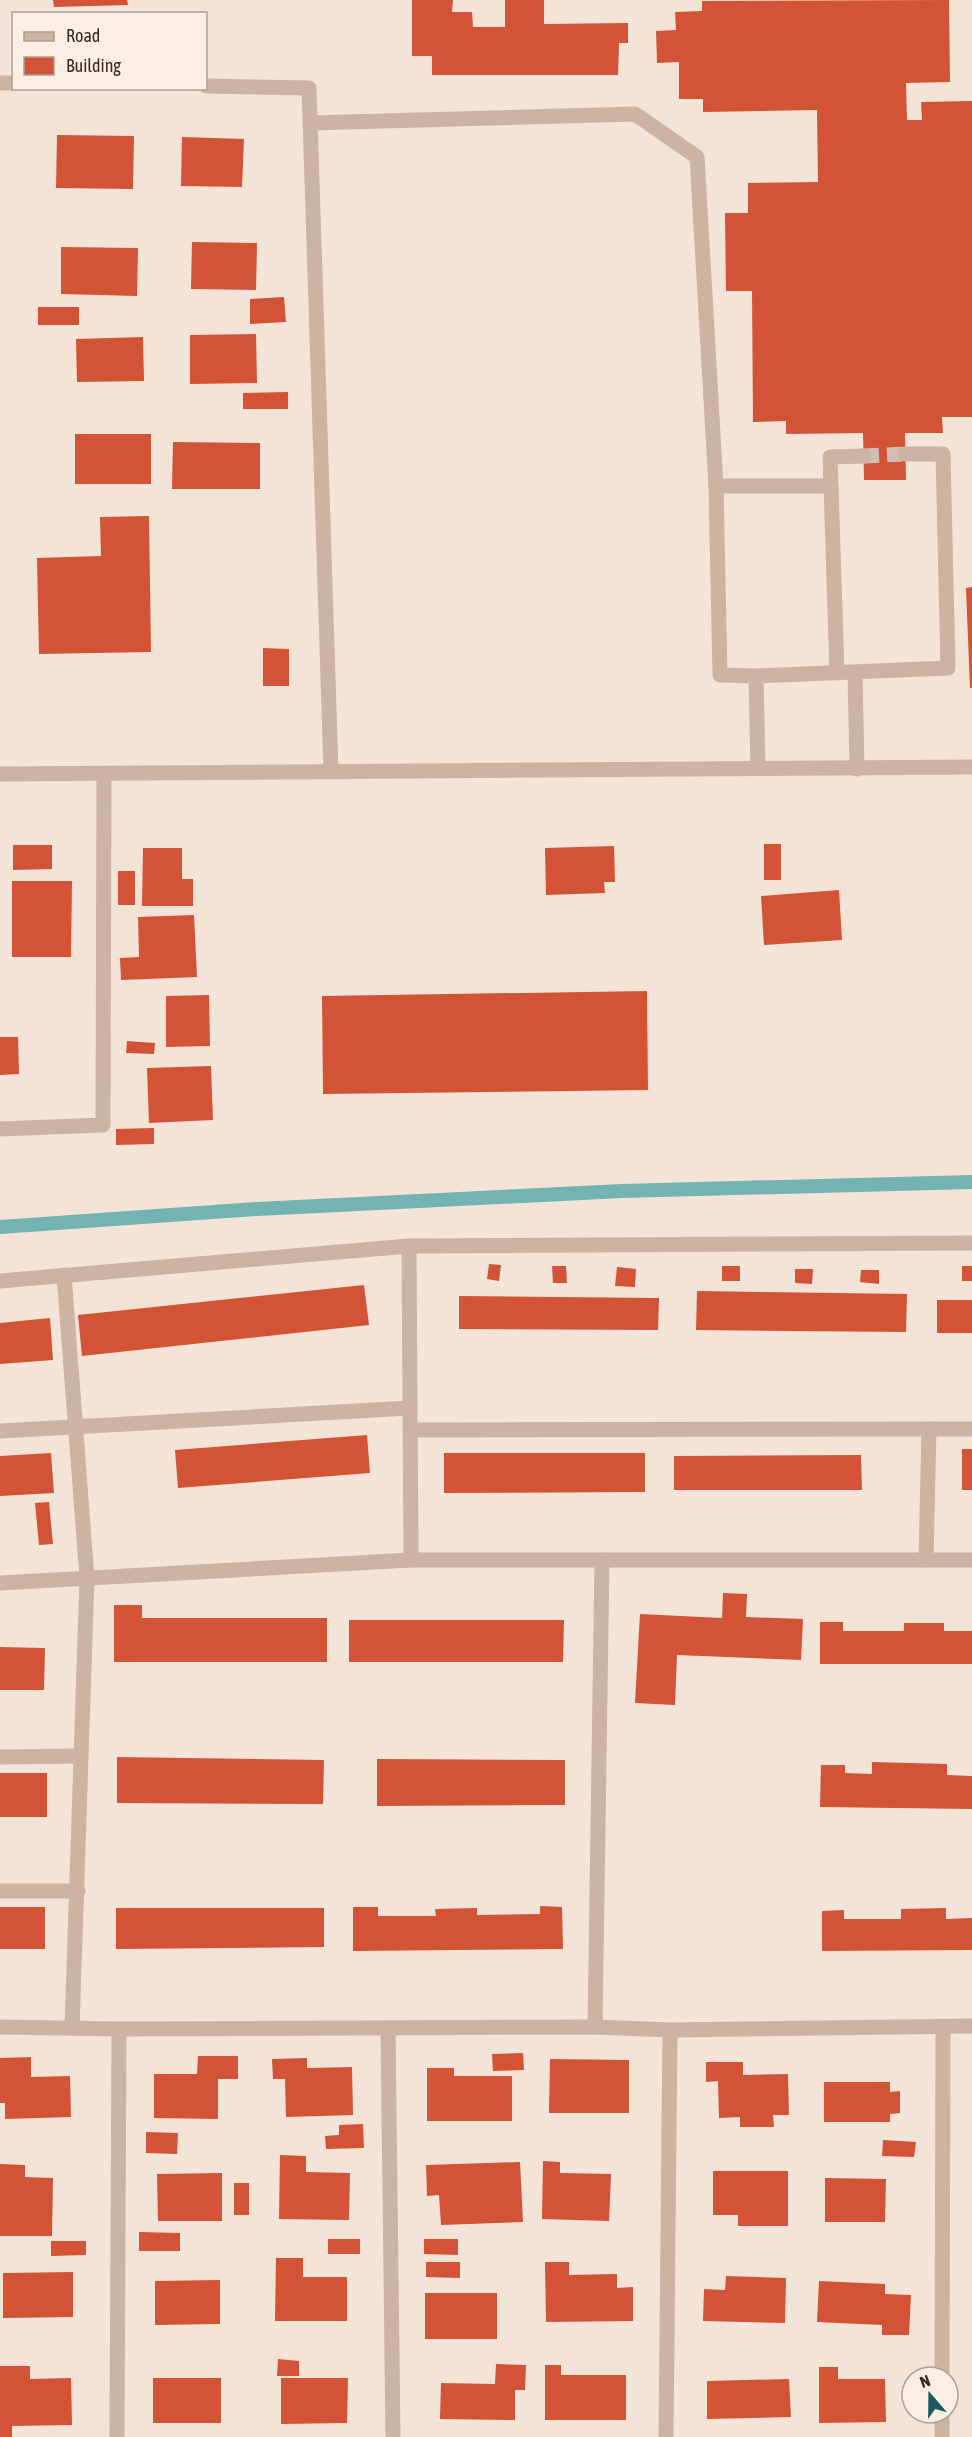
<svg xmlns="http://www.w3.org/2000/svg" width="972" height="2437" viewBox="0 0 972 2437" font-family="'Asap Condensed',sans-serif">
<rect width="100%" height="100%" fill="#f3e4d7"/>
<g fill="none" stroke-linecap="round" stroke-linejoin="round">
<!-- stream -->
<polyline stroke="#73b3b2" stroke-width="14" points="0,1227 257,1209 622,1191 972,1182"/>
</g>
<!-- building -->
<g fill="#d25336">
<polygon points="53,0 127,0 128,5 54,7"/>
<polygon points="412,0 453,0 452,12 472,12 473,27 505,27 505,0 544,0 544,24 628,23 628,43 619,43 618,75 432,75 432,56 412,56"/>
<polygon points="949,0 950,82 906,83 907,120 922,120 921,102 972,101 972,417 942,417 943,433 905,433 906,480 864,480 863,433 786,434 786,421 753,422 752,291 726,291 725,213 748,213 748,183 818,182 817,110 703,112 703,99 679,99 679,62 657,63 656,31 676,30 675,12 702,11 702,1"/>
<polygon points="57,135 134,136 133,189 56,188"/>
<polygon points="182,137 244,139 242,187 181,186"/>
<polygon points="192,242 257,243 256,290 191,289"/>
<polygon points="61,247 138,248 137,296 61,294"/>
<polygon points="284,297 286,322 250,324 250,299"/>
<rect x="38" y="307" width="41" height="18"/>
<polygon points="256,334 257,383 190,384 190,335"/>
<polygon points="143,337 144,381 77,382 76,339"/>
<polygon points="288,392 288,409 243,409 243,393"/>
<rect x="75" y="434" width="76" height="50"/>
<polygon points="173,442 260,443 260,489 172,489"/>
<polygon points="149,516 151,652 39,654 37,558 101,556 100,517"/>
<polygon points="972,587 972,688 970,688 966,588"/>
<polygon points="263,648 289,649 289,686 263,686"/>
<rect x="764" y="844" width="17" height="36"/>
<polygon points="13,845 52,845 52,869 13,870"/>
<polygon points="614,846 615,882 604,882 605,893 546,895 545,848"/>
<polygon points="143,848 182,848 182,879 193,879 193,906 142,906"/>
<rect x="118" y="871" width="17" height="34"/>
<polygon points="12,881 72,881 71,957 12,957"/>
<polygon points="839,890 842,940 764,945 761,896"/>
<polygon points="194,915 197,977 121,980 120,958 139,957 138,917"/>
<polygon points="647,991 648,1090 323,1094 322,996"/>
<polygon points="209,995 210,1046 166,1047 166,996"/>
<polygon points="0,1037 18,1037 19,1074 0,1075"/>
<polygon points="127,1041 155,1043 154,1054 126,1053"/>
<polygon points="211,1066 213,1120 149,1123 147,1068"/>
<polygon points="154,1128 154,1144 116,1145 116,1129"/>
<polygon points="489,1264 501,1265 499,1281 487,1279"/>
<polygon points="552,1266 566,1266 567,1283 553,1283"/>
<rect x="722" y="1266" width="18" height="15"/>
<rect x="962" y="1266" width="10" height="15"/>
<polygon points="617,1267 636,1269 635,1287 615,1286"/>
<polygon points="795,1269 813,1269 812,1284 795,1283"/>
<polygon points="861,1270 879,1270 879,1284 860,1282"/>
<polygon points="364,1285 369,1325 82,1356 78,1315"/>
<polygon points="697,1291 907,1294 906,1332 696,1330"/>
<polygon points="459,1296 659,1298 658,1330 459,1329"/>
<rect x="937" y="1300" width="35" height="33"/>
<polygon points="50,1318 53,1360 0,1364 0,1323"/>
<polygon points="367,1435 370,1473 178,1488 175,1450"/>
<rect x="962" y="1449" width="10" height="41"/>
<polygon points="51,1453 54,1493 0,1496 0,1456"/>
<polygon points="444,1453 645,1453 645,1492 444,1493"/>
<polygon points="861,1455 862,1490 674,1490 674,1456"/>
<polygon points="49,1502 53,1544 39,1545 35,1503"/>
<polygon points="723,1593 747,1594 746,1617 803,1619 801,1660 677,1655 675,1705 635,1703 640,1614 722,1618"/>
<polygon points="114,1605 142,1605 142,1618 327,1618 327,1662 114,1662"/>
<polygon points="349,1620 564,1620 563,1662 349,1662"/>
<polygon points="820,1622 843,1622 843,1631 904,1631 904,1623 944,1623 944,1631 972,1631 972,1664 820,1664"/>
<polygon points="0,1647 45,1648 44,1690 0,1690"/>
<polygon points="117,1757 324,1760 323,1804 117,1803"/>
<polygon points="377,1759 565,1760 565,1805 377,1806"/>
<polygon points="872,1762 947,1764 947,1775 972,1776 972,1809 820,1807 821,1765 845,1765 845,1773 872,1774"/>
<rect x="0" y="1773" width="47" height="44"/>
<polygon points="540,1906 562,1907 563,1949 353,1951 353,1907 378,1907 378,1916 436,1916 435,1909 477,1908 477,1915 540,1914"/>
<rect x="0" y="1907" width="45" height="42"/>
<polygon points="116,1908 324,1908 324,1947 116,1949"/>
<polygon points="946,1908 946,1919 972,1918 972,1950 822,1951 822,1911 844,1910 844,1919 901,1919 901,1909"/>
<polygon points="523,2053 524,2070 493,2071 492,2054"/>
<polygon points="198,2056 238,2056 238,2079 218,2079 218,2119 154,2118 154,2074 197,2074"/>
<polygon points="31,2057 31,2077 70,2076 71,2117 5,2119 5,2103 0,2103 0,2058"/>
<polygon points="307,2058 307,2068 352,2067 353,2115 286,2117 285,2079 273,2079 272,2059"/>
<polygon points="550,2059 629,2060 629,2113 549,2113"/>
<polygon points="706,2062 743,2062 743,2075 788,2074 789,2115 773,2115 774,2127 740,2127 740,2117 719,2118 718,2081 706,2082"/>
<polygon points="427,2068 454,2068 454,2076 512,2076 512,2121 427,2121"/>
<polygon points="824,2082 890,2082 890,2092 900,2091 900,2113 890,2114 890,2122 824,2122"/>
<polygon points="363,2124 364,2148 326,2149 325,2136 339,2135 339,2125"/>
<polygon points="146,2132 178,2133 177,2154 146,2153"/>
<polygon points="883,2140 916,2142 914,2157 882,2156"/>
<polygon points="280,2155 306,2156 306,2172 350,2173 349,2220 279,2219"/>
<polygon points="543,2161 560,2162 560,2173 611,2174 609,2221 542,2219"/>
<polygon points="520,2162 523,2222 441,2225 439,2195 427,2196 426,2165"/>
<polygon points="0,2164 25,2165 25,2177 53,2178 52,2236 0,2236"/>
<polygon points="713,2171 788,2171 788,2226 738,2226 738,2215 713,2215"/>
<polygon points="222,2173 222,2221 158,2221 157,2174"/>
<polygon points="825,2178 886,2179 885,2222 825,2222"/>
<rect x="234" y="2183" width="15" height="32"/>
<polygon points="139,2232 180,2233 180,2251 139,2251"/>
<rect x="328" y="2239" width="32" height="15"/>
<polygon points="424,2239 458,2239 458,2255 424,2254"/>
<polygon points="51,2241 86,2241 86,2255 51,2256"/>
<polygon points="276,2258 303,2258 303,2277 347,2277 347,2321 275,2321"/>
<polygon points="426,2262 460,2262 460,2278 426,2277"/>
<polygon points="545,2262 569,2262 569,2275 617,2274 617,2288 633,2287 633,2321 546,2322"/>
<polygon points="73,2272 73,2317 3,2318 3,2273"/>
<polygon points="726,2276 786,2278 785,2323 703,2321 704,2289 725,2290"/>
<polygon points="220,2280 220,2324 155,2325 155,2281"/>
<polygon points="819,2281 885,2284 885,2294 911,2295 909,2335 882,2335 882,2325 817,2322"/>
<rect x="425" y="2293" width="72" height="46"/>
<polygon points="278,2359 299,2361 299,2376 277,2376"/>
<polygon points="496,2364 526,2365 525,2390 515,2390 515,2420 440,2419 441,2383 495,2384"/>
<polygon points="545,2365 561,2365 561,2375 626,2375 626,2420 545,2420"/>
<polygon points="0,2366 30,2366 30,2379 71,2378 72,2425 12,2426 12,2437 0,2437"/>
<polygon points="819,2367 838,2367 838,2379 885,2379 886,2422 819,2423"/>
<rect x="153" y="2378" width="68" height="45"/>
<polygon points="281,2378 348,2378 347,2423 281,2424"/>
<polygon points="789,2379 791,2417 707,2419 707,2381"/>
</g>
<g fill="none" stroke-linecap="round" stroke-linejoin="round">
<!-- minor-tunnel -->
<polyline stroke="#cdbfb3" stroke-width="15" stroke-dasharray="15 8" stroke-linecap="butt" points="864,456 905,454"/>
<!-- minor -->
<g stroke="#ccb3a2" stroke-width="15">
<polyline points="0,83 14,83"/>
<polyline points="206,86 309,88 331,771"/>
<polyline points="310,123 635,114 697,157 716,486 831,486 837,673"/>
<polyline points="716,486 720,675 756,676"/>
<polyline points="831,486 830,457 864,456"/>
<polyline points="855,673 857,769"/>
<polyline points="758,768 756,676 948,668 943,454 905,454"/>
<polyline points="0,774 972,767"/>
<polyline points="0,1129 103,1125 104,774"/>
<polyline points="409,1246 411,1560"/>
<polyline points="64,1275 87,1578 72,2028"/>
<polyline points="0,1281 409,1246 972,1243"/>
<polyline points="410,1430 972,1429"/>
<polyline points="0,1431 410,1408"/>
<polyline points="926,1560 929,1429"/>
<polyline points="0,1583 411,1560 972,1560"/>
<polyline points="0,1757 81,1756"/>
<polyline points="0,1891 78,1891"/>
<polyline points="0,2027 119,2029 595,2027 670,2030 972,2026"/>
<polyline points="595,2027 602,1560"/>
<polyline points="388,2028 393,2437"/>
<polyline points="942,2377 943,2027"/>
<polyline points="117,2437 119,2029"/>
<polyline points="666,2437 670,2030"/>
<polyline points="942,2437 942,2413"/>
</g>
</g>
<!-- legend -->
<rect x="12" y="12" width="195" height="78" fill="#fbefe3" stroke="#aca097" stroke-width="1.5"/>
<rect x="24" y="32" width="30" height="9" fill="#ccb3a2" stroke="#aca097" stroke-width="1.5"/>
<text x="66" y="42" font-size="18" fill="#362925">Road</text>
<rect x="24" y="57" width="30" height="18" fill="#d25336" stroke="#aca097" stroke-width="1.5"/>
<text x="66" y="72" font-size="18" fill="#362925">Building</text>
<!-- north arrow -->
<g transform="translate(930 2395) rotate(340)"><circle r="28" fill="#fbefe3" stroke="#aca097" stroke-width="1.5"/>
<path d="M0-4.5L10 22L0 15L-10 22Z" fill="#175b5c"/>
<text y="-9" font-size="16" font-weight="bold" text-anchor="middle" fill="#362925">N</text>
</g>
</svg>
